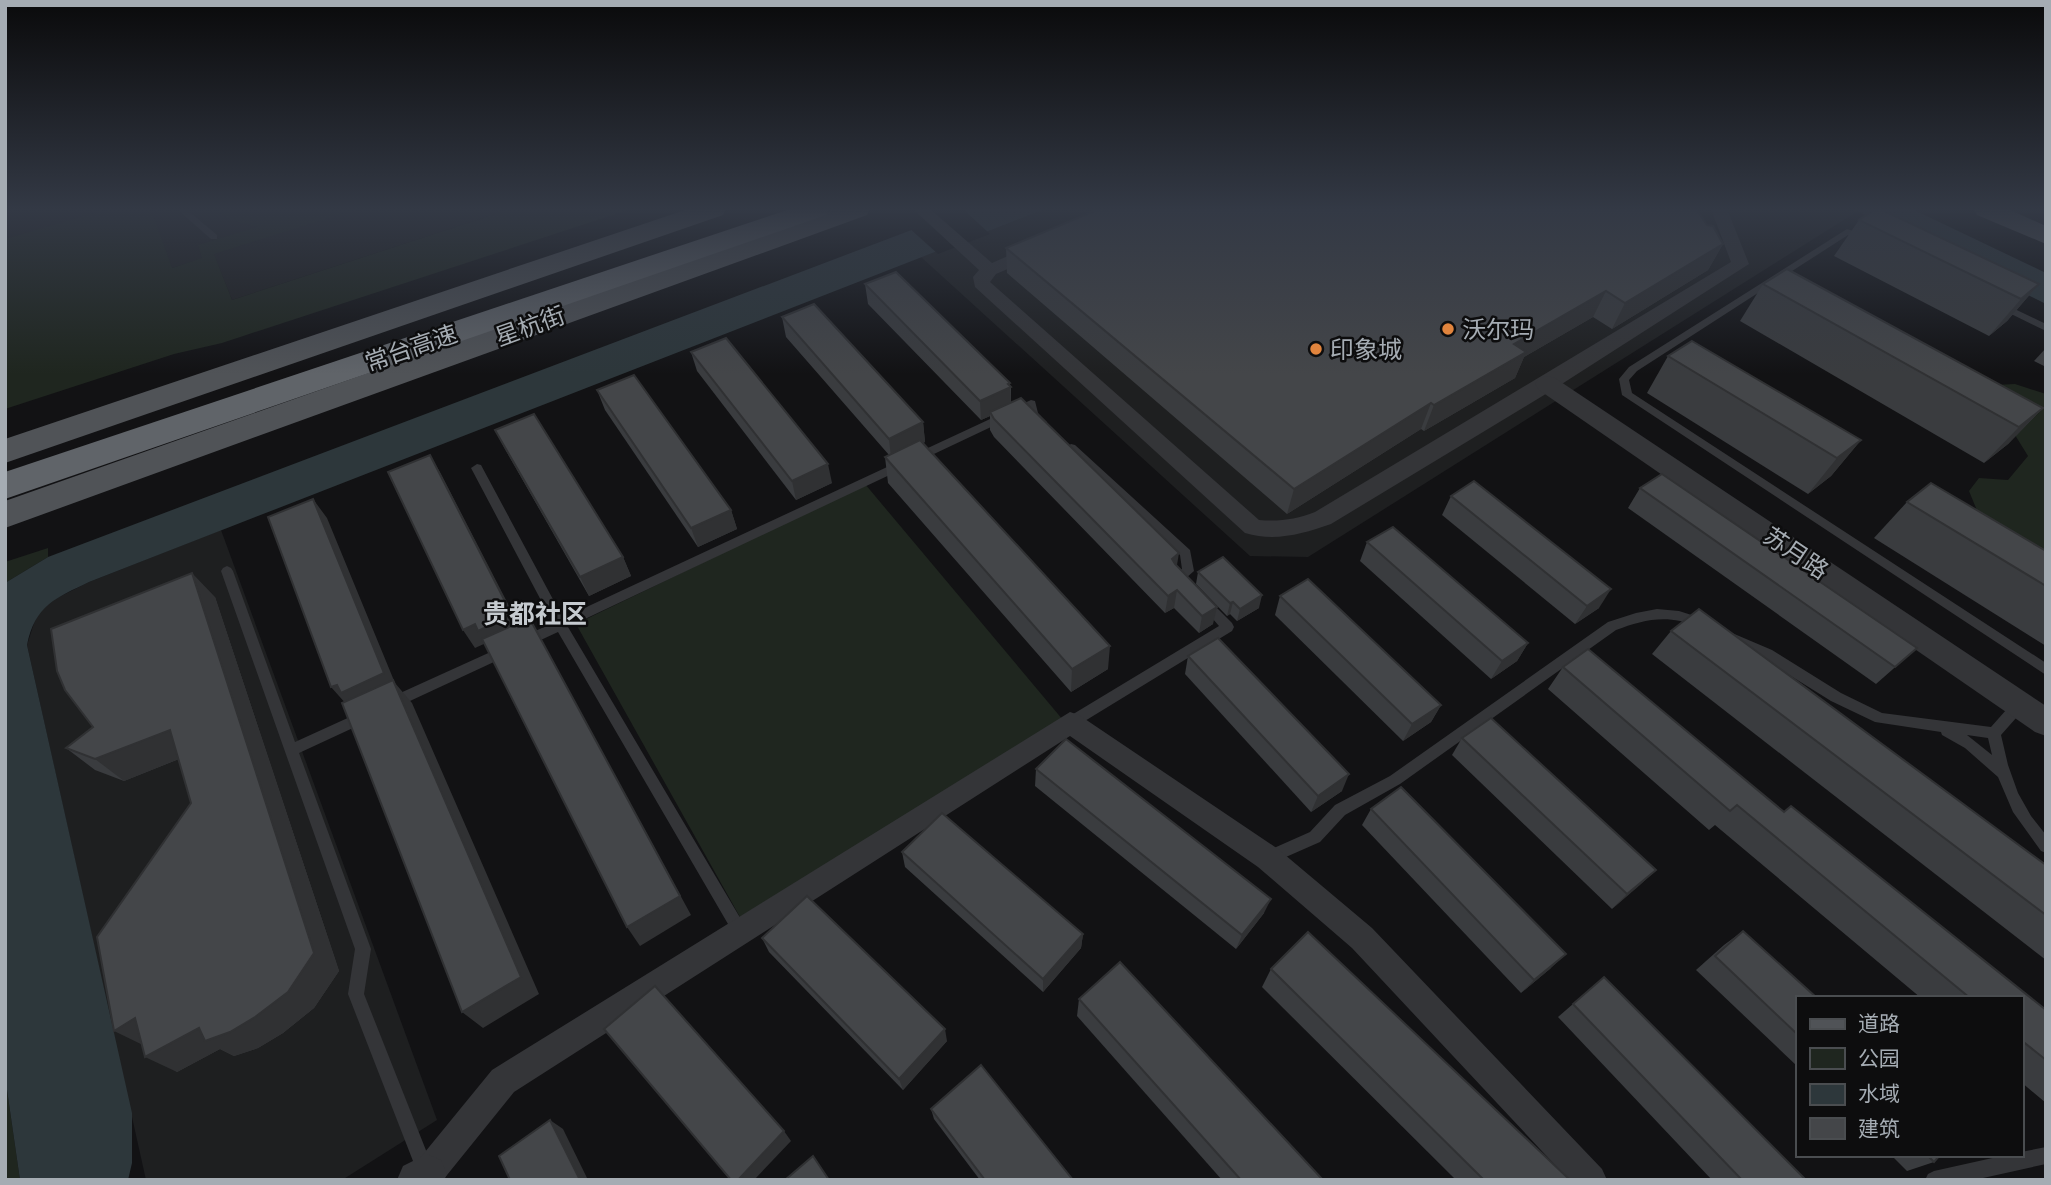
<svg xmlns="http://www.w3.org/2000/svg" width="2051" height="1185" viewBox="0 0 2051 1185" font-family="Jost,'Noto Sans SC',sans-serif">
<rect width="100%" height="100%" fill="#121214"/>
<!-- built -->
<g fill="#1e1f20">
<polygon points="5,209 511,209 232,300 214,255 5,320"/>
<polygon points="1045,209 1853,209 1858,211 1308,557 1250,556 921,257"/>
<polygon points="221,530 437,1120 342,1180 146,1180 27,645 36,617 47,603 89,582"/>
</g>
<!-- green -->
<g fill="#1f261f">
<polygon points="109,209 151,209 172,268 202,258 198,245 257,227 231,220 215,209 357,209 214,254 232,300 511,209 631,209 222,343 174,354 5,409 5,239"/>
<polygon points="2015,384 2046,394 2046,593 1999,564 1969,491 1979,478 2008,480 2028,456 2015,435 1991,415 1995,385"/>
<polygon points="865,484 1063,720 740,917 576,624"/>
<polygon points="48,548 48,557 5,583 5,562"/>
<polygon points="5,1076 20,1180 5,1180"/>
</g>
<!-- water -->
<g fill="#2d373b">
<path d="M967 209H1045L89 582C56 598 35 605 27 645L132 1113V1163L128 1180H20L5 1076V583L48 557Z"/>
<polygon points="1853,209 1912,209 2046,273 2046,304"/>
</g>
<!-- pier -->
<polygon fill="#121214" points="957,209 963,209 990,234 938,254 908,227"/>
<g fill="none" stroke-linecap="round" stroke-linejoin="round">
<!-- service -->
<g fill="#343538" fill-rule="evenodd">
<polygon points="177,209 186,209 217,235 217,239 211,239"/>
<polygon points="1847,229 1869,236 1864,239 1848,235 1637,371 1629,380 1632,393 2046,663 2046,675 1622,395 1619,379 1629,367"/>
<polygon points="2002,303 2046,324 2046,331 1999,308 1999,304"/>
<polygon points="1031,400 1035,401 1038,413 1047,422 1046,425 1038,425 1029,417 1027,410 568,627 745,926 748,931 745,936 740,938 735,936 558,632 530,645 522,645 520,641 522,637 553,623 471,468 477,464 481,465 563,618"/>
<polygon points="1071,444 1075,445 1190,550 1194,571 1186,578 1191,584 1189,587 1181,587 1172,577 1182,569 1180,555 1067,451 1065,448"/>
<polygon points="227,566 231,568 233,571 295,742 363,711 368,713 370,717 368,721 299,753 371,949 364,994 435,1173 431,1180 420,1179 348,994 355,949 221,571 223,568"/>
<polygon points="1206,599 1210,601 1232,623 1234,627 1232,631 1075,727 1070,729 1065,727 1063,723 1065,719 1219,626 1200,604 1202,601"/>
<path d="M1657 609 1679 611 1707 620 1709 624 1707 628C1698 629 1689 623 1680 621 1658 616 1637 622 1616 630L1400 784 1345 815 1320 842 1268 865 1263 863 1261 858 1263 853 1310 832 1335 805 1390 776 1608 622 1636 613Z"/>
<path d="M1732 633 1772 650 1841 693 1882 713 1991 727 2014 701 2019 699 2024 701 2026 705 2024 709 2001 735 2008 765 2018 793 2031 816 2046 835V853L2041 851 2013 812 1998 777 1965 748 1942 735 1941 732 1875 722 1831 701 1762 658 1728 642 1726 638 1728 634ZM1967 735 1988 738 1992 755Z"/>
<polygon points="506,645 511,646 512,650 511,654 397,707 392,709 387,707 385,703 387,699"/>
<polygon points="2046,1147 2046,1164 1974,1180 1925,1180 1928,1174 1934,1171 2006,1155 2021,1155 2021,1152"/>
</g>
<!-- minor -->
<g fill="#343538" fill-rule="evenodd">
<path d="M913 209H930L992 263 1028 247H1040L1043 251 1040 255 996 274 990 282 1259 520C1279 522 1297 519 1315 512L1731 262 1711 209H1727L1749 264 1554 389 1331 524C1302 534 1275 542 1245 533L975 287 973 277 979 270Z"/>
<polygon points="1070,712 1079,715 1278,849 1372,928 1602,1169 1607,1180 1569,1180 1352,948 1258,867 1070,736 514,1092 443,1180 413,1180 411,1174 416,1163 492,1070"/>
</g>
<!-- tertiary -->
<g fill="#343538" fill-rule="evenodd">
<polygon points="1547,376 1555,378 2046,706 2046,736 2035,732 1539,390 1535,384 1539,378"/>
<polygon points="427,1154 441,1160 447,1174 444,1180 397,1180 403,1166"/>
</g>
<!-- primary -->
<g fill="#505357" fill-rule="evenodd">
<polygon points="688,209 726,209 723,215 5,463 5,439"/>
<polygon points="833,209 870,209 867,215 5,528 5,501"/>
<polygon points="1974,209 2008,209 2046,226 2046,244 1977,215"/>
</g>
<!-- motorway -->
<polygon fill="#606469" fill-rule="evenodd" points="790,209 830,209 826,215 5,499 5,472"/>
</g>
<!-- wall -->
<g fill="#3a3c3f">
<polygon points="1859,220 2039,284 2007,321 1989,336 1834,256"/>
<polygon points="1707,225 1723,244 1708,270 1612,329 1593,317 1524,357 1515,378 1424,431 1421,429 1287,514 1007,273 1006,248"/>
<polygon points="865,284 1011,387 1011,402 1177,566 1213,624 1199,633 1174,608 1165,613 994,437 990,430 990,416 981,420 868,304"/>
<polygon points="1763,284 2043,408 2008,444 1984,463 1740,321"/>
<polygon points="782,317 923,422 925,442 923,443 1108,669 1071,692 888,483 885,457 889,455 786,337"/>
<polygon points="2046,348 2046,367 2034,361"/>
<polygon points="691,352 832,483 796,500 697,371"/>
<polygon points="1668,356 1861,440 1831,476 1808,494 1647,393"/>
<polygon points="597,390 731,510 737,529 698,547 605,410"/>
<polygon points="495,430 623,557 631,576 589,596 505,449"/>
<polygon points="1640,488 1917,648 1876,684 1628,508"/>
<polygon points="1451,496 1599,608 1575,624 1442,515"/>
<polygon points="1907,502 2046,551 2046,646 1874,538"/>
<polygon points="1367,542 1528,643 1517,661 1491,679 1360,561"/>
<polygon points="1198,572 1259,608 1237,621 1230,614 1227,616 1196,584"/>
<polygon points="1280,596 1441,705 1431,722 1403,741 1275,615"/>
<polygon points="215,597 339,971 314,1008 283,1033 258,1048 234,1056 220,1049 177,1072 142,1044 191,803 179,759 124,781 95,770 66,748 93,727"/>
<polygon points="1671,631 2046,865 2046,960 1652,654"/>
<polygon points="1188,656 1342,791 1311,812 1185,674"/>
<polygon points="1563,667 1784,811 2046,1010 2046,1103 2021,1082 2021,998 1921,998 1715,825 1709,830 1548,689"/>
<polygon points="1462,738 1656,870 1612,909 1452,755"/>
<polygon points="1036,769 1264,913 1236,949 1035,786"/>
<polygon points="1371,809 1551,968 1521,993 1362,825"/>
<polygon points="902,852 1083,934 1081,948 1043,992 905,867"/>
<polygon points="1743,931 1797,998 1797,1066 1696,970 1724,945"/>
<polygon points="762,938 947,1041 903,1090 769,952"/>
<polygon points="1271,969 1570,1180 1456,1180 1262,987"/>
<polygon points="1604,977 1806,1180 1712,1180 1558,1017"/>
<polygon points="1079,999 1323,1180 1222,1180 1077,1016"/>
<polygon points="931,1109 1073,1180 980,1180 934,1119"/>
<polygon points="1891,1155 1940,1155 1934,1162 1907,1171"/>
</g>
<!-- shaded-wall -->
<g fill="#303133">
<polygon points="1723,244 1708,270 1612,329 1625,303"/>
<polygon points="2039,284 2007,321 1989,336 2021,299"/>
<polygon points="1606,291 1593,317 1524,357 1515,378 1424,431 1434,405 1514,344"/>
<polygon points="1010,383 1011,406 990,412 990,416 981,420 980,401"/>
<polygon points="1431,403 1421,429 1287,514 1294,489"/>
<polygon points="2043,408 2008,444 1984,463 2019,427"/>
<polygon points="923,422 925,442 891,458 889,439"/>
<polygon points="1861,440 1831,476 1808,494 1837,458"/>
<polygon points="430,455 441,474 523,633 486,643 475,648 463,630 475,624"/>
<polygon points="828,464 832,483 796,500 792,481"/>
<polygon points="313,499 327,518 395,683 412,703 539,994 483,1028 462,1012 347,705 331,687"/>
<polygon points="731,510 737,529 698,547 691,528"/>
<polygon points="1179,553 1176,571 1172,559"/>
<polygon points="623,557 631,576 589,596 580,577"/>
<polygon points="192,573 215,597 339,971 314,1008 283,1033 258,1048 234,1056 220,1049 177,1072 145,1057 199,1028"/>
<polygon points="1611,589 1599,608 1575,624 1587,606"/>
<polygon points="1177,590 1174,608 1165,613 1168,596"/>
<polygon points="1262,595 1259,608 1237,621 1240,609"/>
<polygon points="1233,602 1230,614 1227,616 1230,603"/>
<polygon points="1217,607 1213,624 1199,633 1202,616"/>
<polygon points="531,621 691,915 640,946 627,927"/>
<polygon points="1528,643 1517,661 1491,679 1502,661"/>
<polygon points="1110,646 1108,669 1071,692 1072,669"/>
<polygon points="1441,705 1431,722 1403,741 1412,724"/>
<polygon points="170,730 196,752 124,781 95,759"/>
<polygon points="1349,774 1342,791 1311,812 1318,796"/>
<polygon points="1656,870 1640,885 1612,909 1627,894"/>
<polygon points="1271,899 1264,913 1236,949 1242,935"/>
<polygon points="1083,934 1081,948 1043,992 1043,979"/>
<polygon points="1566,954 1551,968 1521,993 1534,980"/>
<polygon points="135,1018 147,1047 114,1031"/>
<polygon points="945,1029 947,1041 903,1090 899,1079"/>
<polygon points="550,1120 563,1129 588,1180 580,1180"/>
<polygon points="784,1131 791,1141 754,1180 738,1180"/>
</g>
<!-- building -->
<g fill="#444649" stroke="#303133" stroke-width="2">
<polygon points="1099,209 1696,209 1707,225 1713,226 1723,244 1625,303 1606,291 1514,344 1526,352 1434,405 1431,403 1294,489 1006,248"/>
<polygon points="1876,209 1880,209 2039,284 2021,299 1859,220"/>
<polygon points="1787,269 2043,408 2019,427 1763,284"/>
<polygon points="896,272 1010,383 1008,384 1011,387 980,401 865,284"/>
<polygon points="814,304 923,422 889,439 782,317"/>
<polygon points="726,338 828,464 792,481 691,352"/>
<polygon points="1692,341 1861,440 1837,458 1668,356"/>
<polygon points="634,375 731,510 691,528 597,390"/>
<polygon points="1021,398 1179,553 1172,559 1175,564 1217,607 1202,616 1177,590 1168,596 994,419 990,412"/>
<polygon points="534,414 623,557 580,577 495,430"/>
<polygon points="920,440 1110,646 1072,669 885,457"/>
<polygon points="430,455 512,615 478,631 475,624 463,630 388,472"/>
<polygon points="1662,474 1917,648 1895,667 1640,488"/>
<polygon points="1474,481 1611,589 1587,606 1451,496"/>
<polygon points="1931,483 2046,551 2046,586 1907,502"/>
<polygon points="313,499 384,673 341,693 337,685 331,687 268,517"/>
<polygon points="1393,527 1528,643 1502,661 1367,542"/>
<polygon points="1223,557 1262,595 1240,609 1233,602 1230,603 1198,572"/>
<polygon points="192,573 314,953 288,992 255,1017 230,1032 205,1041 199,1028 145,1057 135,1018 114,1031 97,937 191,803 170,730 95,759 66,748 93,727 65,690 57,671 51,629"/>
<polygon points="1308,579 1441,705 1412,724 1280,596"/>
<polygon points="1699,609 2046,865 2046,915 1671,631"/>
<polygon points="531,621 680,896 627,927 482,639 516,624 518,627"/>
<polygon points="1218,638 1349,774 1318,796 1188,656"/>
<polygon points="1588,649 1784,812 1791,806 2046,1010 2046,1060 2021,1040 2021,998 1970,998 1737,805 1730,811 1563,667"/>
<polygon points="393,680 521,977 462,1012 342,703"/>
<polygon points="1491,718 1656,870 1627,894 1462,738"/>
<polygon points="1066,739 1271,899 1242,935 1036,769"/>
<polygon points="1401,787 1566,954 1534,980 1371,809"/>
<polygon points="942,813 1083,934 1043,979 902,852"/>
<polygon points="807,896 945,1029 899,1079 762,938"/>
<polygon points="1743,931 1817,998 1797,998 1797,1034 1715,956"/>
<polygon points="1308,932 1570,1180 1484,1180 1271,969"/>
<polygon points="1120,962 1323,1180 1241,1180 1079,999"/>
<polygon points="1604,977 1806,1180 1742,1180 1573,1004"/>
<polygon points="655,986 784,1131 738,1180 731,1180 604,1029"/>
<polygon points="981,1065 1073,1180 985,1180 931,1109"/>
<polygon points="550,1120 580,1180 510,1180 499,1156"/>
<polygon points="1927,1155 1940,1155 1934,1162"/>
<polygon points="813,1156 829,1180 785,1180"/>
</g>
<!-- sky -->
<linearGradient id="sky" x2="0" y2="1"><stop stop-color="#0a0a0b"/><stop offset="0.56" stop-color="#333945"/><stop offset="1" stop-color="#333945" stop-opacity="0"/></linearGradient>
<rect width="2051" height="374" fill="url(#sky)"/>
<!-- markers -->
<g fill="#e1843d" stroke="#0d0d0e" stroke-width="2.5">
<circle cx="1448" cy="329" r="7"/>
<circle cx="1316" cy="349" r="7"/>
</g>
<g text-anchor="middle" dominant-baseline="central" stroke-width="5" stroke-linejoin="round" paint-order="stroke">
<!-- street labels -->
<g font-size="24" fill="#a5acb3" stroke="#0d0d0e">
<text transform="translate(530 326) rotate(-20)">星杭街</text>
<text transform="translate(411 348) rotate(-19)">常台高速</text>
<text transform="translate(1796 553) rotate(34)">苏月路</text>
</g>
<!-- poi labels -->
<g font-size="24" fill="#a5acb3" stroke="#0d0d0e" text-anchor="start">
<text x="1462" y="329">沃尔玛</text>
<text x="1330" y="349">印象城</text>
</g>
<!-- neighbourhood labels -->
<g font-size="26" font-weight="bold" fill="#c5cacf" stroke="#0d0d0e">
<text x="535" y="614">贵都社区</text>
</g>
</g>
<!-- border -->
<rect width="2051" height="1185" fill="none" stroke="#a5acb3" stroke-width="14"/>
<!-- legend -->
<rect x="1796" y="996" width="228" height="161" fill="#0d0d0e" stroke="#4a4d50" stroke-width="2"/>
<rect x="1810" y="1019" width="35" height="10" fill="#505357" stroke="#4a4d50" stroke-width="2"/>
<text x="1858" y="1031" font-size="21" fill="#a5acb3">道路</text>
<rect x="1810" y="1048" width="35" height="21" fill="#1f261f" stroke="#4a4d50" stroke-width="2"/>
<text x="1858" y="1066" font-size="21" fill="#a5acb3">公园</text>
<rect x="1810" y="1084" width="35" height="21" fill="#2d373b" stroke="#4a4d50" stroke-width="2"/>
<text x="1858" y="1101" font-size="21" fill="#a5acb3">水域</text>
<rect x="1810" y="1118" width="35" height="21" fill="#444649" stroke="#4a4d50" stroke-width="2"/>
<text x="1858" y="1136" font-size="21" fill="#a5acb3">建筑</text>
</svg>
